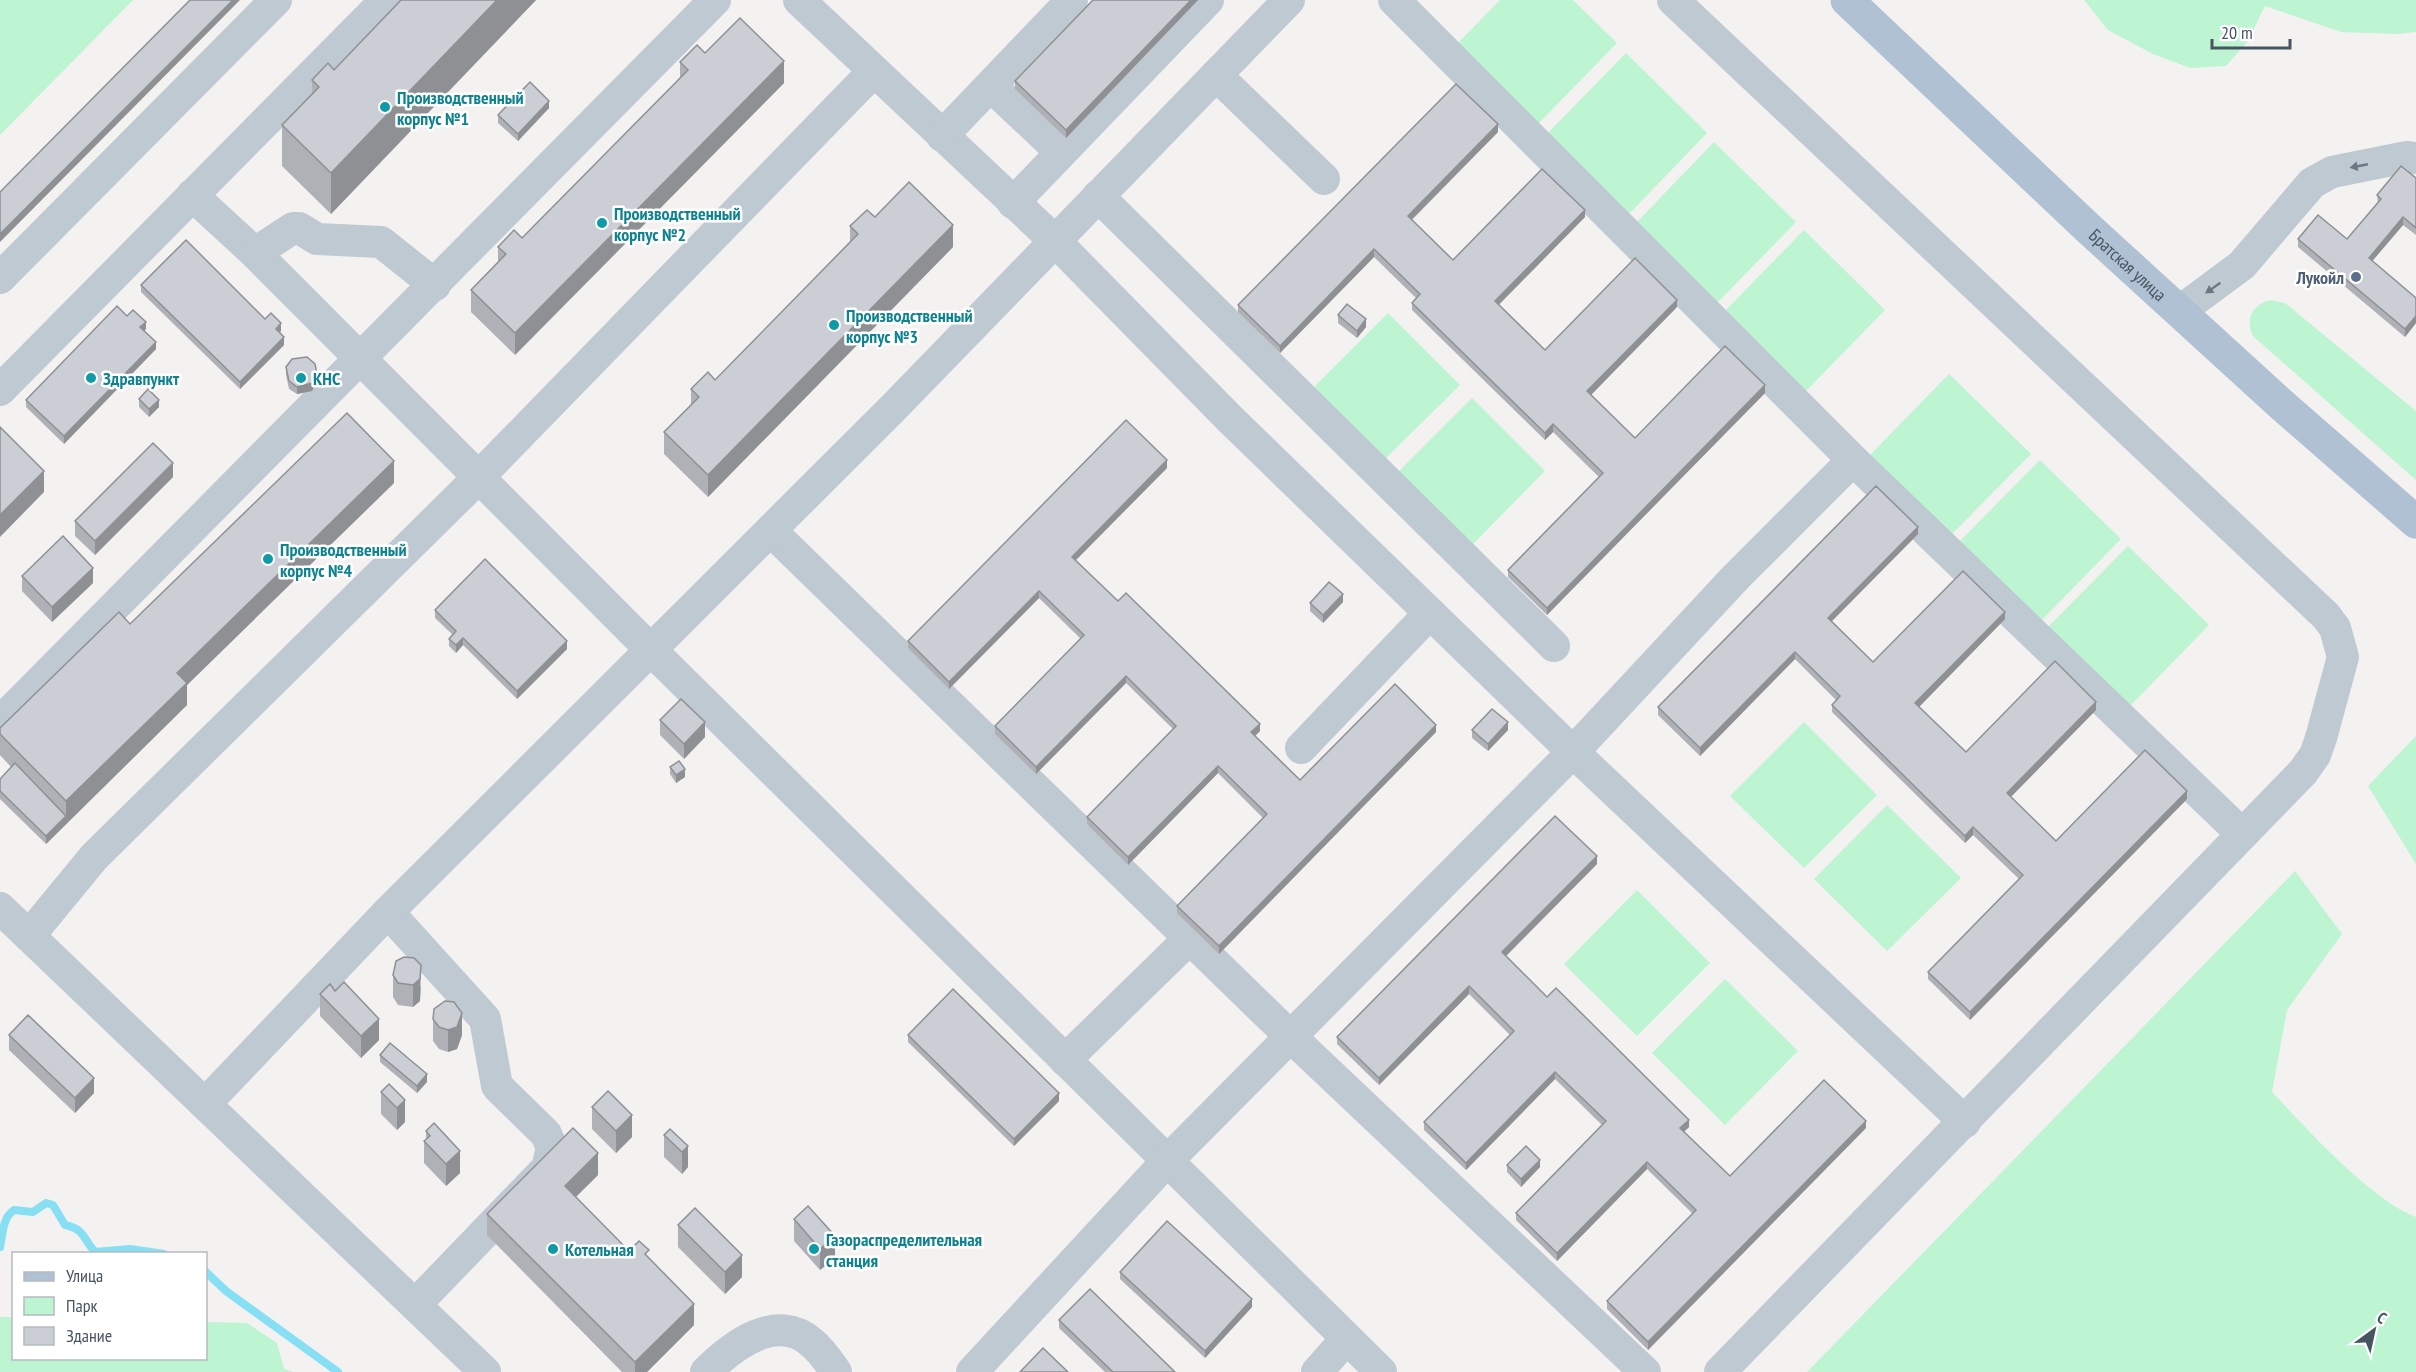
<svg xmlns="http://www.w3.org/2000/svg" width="2416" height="1372" viewBox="0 0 2416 1372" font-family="'PT Sans Narrow',sans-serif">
<rect width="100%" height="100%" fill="#f4f1f1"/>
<!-- green -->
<g fill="#bdf4d2">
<polygon points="0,0 133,0 0,135"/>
<polygon points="1500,0 1573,0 1617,43 1538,124 1456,45"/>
<polygon points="2084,0 2416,0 2416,32 2397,34 2341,32 2265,6 2248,41 2226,66 2190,68 2153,54 2108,30"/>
<polygon points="1626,53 1707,133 1628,215 1546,135"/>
<polygon points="1714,142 1796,222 1716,304 1635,224"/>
<polygon points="1804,230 1885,310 1806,391 1724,312"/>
<path d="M2270 300 2285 303 2416 411V480L2253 336C2245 319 2252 305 2270 300Z"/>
<polygon points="1388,313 1460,385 1384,460 1313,388"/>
<polygon points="1949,374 2031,454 1951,535 1870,455"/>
<polygon points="1472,398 1545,471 1472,545 1398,472"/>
<polygon points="2040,460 2121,539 2041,621 1960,541"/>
<polygon points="2128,546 2209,625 2129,707 2048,627"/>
<polygon points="1804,722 1877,795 1804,868 1730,796"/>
<polygon points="2416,736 2416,864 2368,786"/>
<polygon points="1887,805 1961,878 1887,951 1814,879"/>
<path d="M2295 871 2342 934 2287 1010 2272 1092C2307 1129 2370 1199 2416 1217V1372H1807Z"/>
<polygon points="1637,890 1710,963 1637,1036 1564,964"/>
<polygon points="1725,979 1798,1051 1725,1125 1652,1053"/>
<polygon points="0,1317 13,1317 14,1358 206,1358 206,1322 247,1323 277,1343 284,1369 293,1372 0,1372"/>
</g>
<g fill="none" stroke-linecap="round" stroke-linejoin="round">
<!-- stream -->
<g stroke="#87dff4" stroke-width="8">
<path d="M0 1247C3 1234 2 1218 14 1210L33 1212 46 1203 53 1205 65 1225C86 1230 82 1238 95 1252L130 1249 164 1254"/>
<polyline points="206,1272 226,1291 338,1372"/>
</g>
<!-- minor -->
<g stroke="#bec9d2" stroke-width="32">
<polyline points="799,0 1054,240 1230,419 1573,752 1965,1122"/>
<polyline points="1394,0 1853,460 2242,834"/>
<polyline points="1673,0 2326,616 2335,628 2343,657 2321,738 2315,755 2303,772 1720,1372"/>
<polyline points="1216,75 1324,179"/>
<polyline points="991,86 1061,152"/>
<polyline points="942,136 1072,0"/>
<polyline points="192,195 255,253 651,650 1381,1372"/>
<polyline points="1098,196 1554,646"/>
<polyline points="1013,203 1208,0"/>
<polyline points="255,253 293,228 299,228 317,239 381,242 435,285"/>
<polyline points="0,278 276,0"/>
<polyline points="2180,311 2242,265 2312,183 2332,172 2407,157 2416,158"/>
<polyline points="0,390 386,0"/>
<polyline points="771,531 1292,1038 1645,1372"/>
<polyline points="0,722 715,0"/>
<polyline points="1301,748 1430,613"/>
<polyline points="0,908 485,1372"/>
<polyline points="388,912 485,1019 497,1086 546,1134 552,1148 547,1168 415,1305"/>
<polyline points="29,936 94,857 464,492 874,71"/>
<polyline points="1065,1060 1189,939"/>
<polyline points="205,1104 388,912 896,405 1289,0"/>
<path d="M706 1372C732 1346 777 1311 812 1343 822 1351 829 1362 836 1372"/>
<polyline points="972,1372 1166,1162 1573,752 1735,578 1853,460"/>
<polyline points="1317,1372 1346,1339"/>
</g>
<!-- major -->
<path stroke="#afc1d2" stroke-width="33" id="s1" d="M1847 0 2089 229 2283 406 2416 522"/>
</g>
<!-- wall -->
<g fill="#afb1b6">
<polygon points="401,0 536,0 331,214 282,166 282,125 312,94 312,80 334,70"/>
<polygon points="1093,0 1198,0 1066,138 1015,89 1015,81"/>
<polygon points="705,53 784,83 515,355 471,312 471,290 498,262 498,247 522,238 680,78 680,62"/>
<polygon points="549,108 518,141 498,123 498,115"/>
<polygon points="1498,132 1412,220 1453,260 1585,217 1499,305 1545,350 1677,307 1591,395 1635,438 1765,393 1547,615 1508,577 1508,570 1599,477 1553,432 1545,440 1412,310 1412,303 1416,298 1374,257 1280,353 1238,312 1238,305"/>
<polygon points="2416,178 2416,235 2403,225 2372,261 2416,298 2416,323 2405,337 2298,247 2298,239 2347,239 2378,204 2377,195"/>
<polygon points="875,217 953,247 708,497 664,454 664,432 691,405 691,389 715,380 850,242 850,226"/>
<polygon points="141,285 265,319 281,331 280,332 284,345 240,389 141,292"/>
<polygon points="1338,315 1366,327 1357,338 1338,323"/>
<polygon points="127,316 146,329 144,331 156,349 64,444 26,407 26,400"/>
<polygon points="286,367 317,382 312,391 297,394 289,389 286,375"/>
<polygon points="139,399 159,407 149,417 139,407"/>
<polygon points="1167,468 1076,560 1118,601 1260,731 1255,736 1300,780 1436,732 1219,954 1177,913 1177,906 1263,818 1218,773 1128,865 1087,824 1087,817 1173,729 1126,683 1036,774 995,734 995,726 1081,639 1039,598 949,689 908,648 908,641"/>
<polygon points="173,477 95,555 75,536 75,521"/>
<polygon points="394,483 187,685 187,705 46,844 0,799 0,779 11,767 0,755 0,728 130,624"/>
<polygon points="1918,534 1832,621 1873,662 2005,619 1919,707 1966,752 2096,710 2010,797 2056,841 2187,799 1970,1020 1928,979 1928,972 2019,879 1973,835 1965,843 1832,712 1832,705 1836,700 1795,659 1700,756 1658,715 1658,707"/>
<polygon points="22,576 93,583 52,622 22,591"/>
<polygon points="1343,602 1323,623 1310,611 1310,603"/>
<polygon points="435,610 567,649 517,699 463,645 456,653 449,646 449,639 453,635 435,618"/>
<polygon points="660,720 705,737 684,759 660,735"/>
<polygon points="1472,730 1508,730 1488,751 1472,738"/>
<polygon points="670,767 685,777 676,783 670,774"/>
<polygon points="1597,864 1506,956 1547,997 1689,1127 1684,1132 1730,1176 1866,1128 1648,1350 1607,1309 1607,1301 1693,1214 1647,1169 1557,1261 1516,1220 1516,1213 1602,1125 1555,1079 1466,1170 1424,1130 1424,1122 1510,1035 1469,994 1379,1085 1337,1044 1337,1037"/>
<polygon points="393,975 421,987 420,1001 413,1007 398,1005 393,997"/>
<polygon points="335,991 379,1040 361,1058 320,1016 320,994"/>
<polygon points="433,1019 462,1035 457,1049 448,1052 439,1049 433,1041"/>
<polygon points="9,1035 94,1093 75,1113 9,1050"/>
<polygon points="908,1035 1059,1101 1014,1146 908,1042"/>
<polygon points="380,1055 427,1082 417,1093 380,1062"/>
<polygon points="389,1084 405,1122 397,1130 381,1114 381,1092"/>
<polygon points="592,1107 632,1137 616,1153 592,1129"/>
<polygon points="426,1131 460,1173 446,1186 424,1163 424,1141 426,1140"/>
<polygon points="664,1135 688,1146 688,1167 682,1174 664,1157"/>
<polygon points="1507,1165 1540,1167 1521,1187 1507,1172"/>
<polygon points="598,1175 575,1197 629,1251 649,1258 694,1325 647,1372 622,1372 487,1235 487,1214"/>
<polygon points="794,1219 835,1258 820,1270 794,1241"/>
<polygon points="678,1225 742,1277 725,1294 678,1247"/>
<polygon points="1120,1272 1252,1307 1205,1358 1120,1279"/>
<polygon points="1059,1320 1175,1372 1105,1372 1059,1328"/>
</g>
<!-- shaded-wall -->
<g fill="#8e9094">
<polygon points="233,0 240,0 0,242 0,234"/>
<polygon points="497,0 536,0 331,214 331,173"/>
<polygon points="1191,0 1198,0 1066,138 1066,130"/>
<polygon points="784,61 784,83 515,355 515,333"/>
<polygon points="549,101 549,108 518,141 518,134"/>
<polygon points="1498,124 1498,132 1408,223 1408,216"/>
<polygon points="1585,210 1585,217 1495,308 1495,301"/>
<polygon points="2403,217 2403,225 2369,265 2369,258"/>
<polygon points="953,225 953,247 708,497 708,475"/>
<polygon points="1374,249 1374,257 1280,353 1280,346"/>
<polygon points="1677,300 1677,307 1587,399 1587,391"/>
<polygon points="2416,316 2416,323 2405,337 2405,329"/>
<polygon points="1366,319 1366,327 1357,338 1357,331"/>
<polygon points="146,322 146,329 140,335 140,327"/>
<polygon points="281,323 281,331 276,336 276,329"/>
<polygon points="284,337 284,345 240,389 240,382"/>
<polygon points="156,342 156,349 64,444 64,436"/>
<polygon points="317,374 317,382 312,391 297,394 297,387"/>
<polygon points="1765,385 1765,393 1547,615 1547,608"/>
<polygon points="159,400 159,407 149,417 149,409"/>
<polygon points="1553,424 1553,432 1545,440 1545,433"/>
<polygon points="1167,460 1167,468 1072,564 1072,557"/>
<polygon points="394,461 394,483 187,685 187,705 46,844 46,836 66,816 66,801 177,673"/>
<polygon points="173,463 173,477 95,555 95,541"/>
<polygon points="44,471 44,492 0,537 0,515"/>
<polygon points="1918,527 1918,534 1828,625 1828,618"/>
<polygon points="93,568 93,583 52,622 52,607"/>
<polygon points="1039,591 1039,598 949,689 949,682"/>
<polygon points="1343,594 1343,602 1323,623 1323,615"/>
<polygon points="2005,612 2005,619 1915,711 1915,703"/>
<polygon points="463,638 463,645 456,653 456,645"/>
<polygon points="567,641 567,649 517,699 517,691"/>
<polygon points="1795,652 1795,659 1700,756 1700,748"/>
<polygon points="1126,676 1126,683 1036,774 1036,767"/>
<polygon points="2096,702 2096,710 2007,801 2007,793"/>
<polygon points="705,722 705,737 684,759 684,744"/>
<polygon points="1508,722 1508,730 1488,751 1488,744"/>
<polygon points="1260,724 1260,731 1251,740 1251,732"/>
<polygon points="1436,725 1436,732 1219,954 1219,946"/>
<polygon points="1218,766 1218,773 1128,865 1128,857"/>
<polygon points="685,769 685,777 676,783 676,775"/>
<polygon points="2187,791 2187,799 1970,1020 1970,1012"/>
<polygon points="1973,827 1973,835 1965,843 1965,836"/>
<polygon points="1597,856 1597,864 1502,960 1502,952"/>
<polygon points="421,965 420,1001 413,1007 413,985"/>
<polygon points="1469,986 1469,994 1379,1085 1379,1078"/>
<polygon points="462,1013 462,1035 457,1049 448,1052 448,1030"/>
<polygon points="379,1019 379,1040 361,1058 361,1036"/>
<polygon points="1555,1072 1555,1079 1466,1170 1466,1163"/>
<polygon points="427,1074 427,1082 417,1093 417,1086"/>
<polygon points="94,1078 94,1093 75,1113 75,1098"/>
<polygon points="1059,1093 1059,1101 1014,1146 1014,1139"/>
<polygon points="405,1100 405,1122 397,1130 397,1108"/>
<polygon points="632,1115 632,1137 616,1153 616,1131"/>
<polygon points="1689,1120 1689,1127 1680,1135 1680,1128"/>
<polygon points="1866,1121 1866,1128 1648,1350 1648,1342"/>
<polygon points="688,1146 688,1167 682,1174 682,1152"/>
<polygon points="460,1151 460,1173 446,1186 446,1164"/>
<polygon points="598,1153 598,1175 565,1208 565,1186"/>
<polygon points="1540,1160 1540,1167 1521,1187 1521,1179"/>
<polygon points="1647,1162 1647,1169 1557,1261 1557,1253"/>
<polygon points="835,1236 835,1258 820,1270 820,1249"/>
<polygon points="742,1255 742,1277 725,1294 725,1272"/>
<polygon points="1252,1299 1252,1307 1205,1358 1205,1351"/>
<polygon points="694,1304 694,1325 647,1372 635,1372 635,1362"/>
</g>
<!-- building -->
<g fill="#cbced4" stroke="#8e9094" stroke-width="1.5">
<polygon points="190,0 233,0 0,234 0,192"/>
<polygon points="401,0 497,0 331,173 282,125 319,87 312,80 328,63 334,70"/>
<polygon points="1093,0 1191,0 1066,130 1015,81"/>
<polygon points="740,18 784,61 515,333 471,290 506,254 498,247 514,230 522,238 688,70 680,62 697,45 705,53"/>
<polygon points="530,82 549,101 518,134 498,115"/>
<polygon points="1456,84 1498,124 1408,216 1453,260 1542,169 1585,210 1495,301 1545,350 1635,258 1677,300 1587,391 1635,438 1725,346 1765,385 1547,608 1508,570 1603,473 1553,424 1545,433 1412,303 1420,294 1374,249 1280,346 1238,305"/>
<polygon points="2401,166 2416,178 2416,228 2403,217 2369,258 2416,298 2416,316 2405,329 2298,239 2318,215 2347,239 2381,199 2377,195"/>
<polygon points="909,182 953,225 708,475 664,432 699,397 691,389 708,372 715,380 858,234 850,226 867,210 875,217"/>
<polygon points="186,240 265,319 271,313 281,323 276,329 284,337 240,382 141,285"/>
<polygon points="1347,304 1366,319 1357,331 1338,315"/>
<polygon points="117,306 127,316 133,310 146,322 140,327 156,342 64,436 26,400"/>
<polygon points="307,357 315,364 317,374 312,383 297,387 289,381 286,367 292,359"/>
<polygon points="148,389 159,400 149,409 139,399"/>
<polygon points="347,413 394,461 177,673 187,683 66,801 0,734 0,728 119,612 130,624"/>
<polygon points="1126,420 1167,460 1072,557 1118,601 1126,593 1260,724 1251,732 1300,780 1395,684 1436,725 1219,946 1177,906 1267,814 1218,766 1128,857 1087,817 1176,726 1126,676 1036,767 995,726 1084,635 1039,591 949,682 908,641"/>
<polygon points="0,427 44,471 0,515"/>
<polygon points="153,443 173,463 95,541 75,521"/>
<polygon points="1876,486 1918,527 1828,618 1873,662 1963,571 2005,612 1915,703 1966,752 2055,661 2096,702 2007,793 2056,841 2145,750 2187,791 1970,1012 1928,972 2023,875 1973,827 1965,836 1832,705 1840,696 1795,652 1700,748 1658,707"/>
<polygon points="63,536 93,568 52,607 22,576"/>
<polygon points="485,559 567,641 517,691 463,638 456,645 449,639 456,631 435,610"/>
<polygon points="1329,582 1343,594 1323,615 1310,603"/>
<polygon points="681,699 705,722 684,744 660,720"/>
<polygon points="1492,709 1508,722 1488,744 1472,730"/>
<polygon points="679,761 685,769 676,775 670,767"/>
<polygon points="15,763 66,816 46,836 0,791 0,779"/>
<polygon points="1555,816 1597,856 1502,952 1547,997 1556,988 1689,1120 1680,1128 1730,1176 1824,1080 1866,1121 1648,1342 1607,1301 1696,1210 1647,1162 1557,1253 1516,1213 1606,1121 1555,1072 1466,1163 1424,1122 1514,1031 1469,986 1379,1078 1337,1037"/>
<polygon points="404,957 414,958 421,965 420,979 413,985 398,983 393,975 396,961"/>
<polygon points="344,982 379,1019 361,1036 320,994 330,984 335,991"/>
<polygon points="953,989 1059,1093 1014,1139 908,1035"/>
<polygon points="445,1001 454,1002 462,1013 457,1027 448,1030 439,1027 433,1019 434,1009"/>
<polygon points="28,1015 94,1078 75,1098 9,1035"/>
<polygon points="390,1043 427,1074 417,1086 380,1055"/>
<polygon points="389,1084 405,1100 397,1108 381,1092"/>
<polygon points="608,1091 632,1115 616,1131 592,1107"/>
<polygon points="434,1123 460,1151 446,1164 424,1141 430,1136 426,1131"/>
<polygon points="573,1128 598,1153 565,1186 629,1251 639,1241 649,1250 645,1254 694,1304 635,1362 487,1214"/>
<polygon points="670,1129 688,1146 682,1152 664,1135"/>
<polygon points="1526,1146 1540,1160 1521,1179 1507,1165"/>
<polygon points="808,1206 835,1236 820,1249 794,1219"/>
<polygon points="695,1208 742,1255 725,1272 678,1225"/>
<polygon points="1167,1221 1252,1299 1205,1351 1120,1272"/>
<polygon points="1090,1289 1175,1372 1113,1372 1059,1320"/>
<polygon points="1043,1348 1068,1372 1020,1372"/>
</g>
<!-- one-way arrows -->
<defs><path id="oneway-solid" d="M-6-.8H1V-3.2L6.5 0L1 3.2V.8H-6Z" transform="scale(1.5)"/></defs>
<g fill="#6b7883">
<use href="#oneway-solid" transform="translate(2359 166) rotate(169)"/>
<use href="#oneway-solid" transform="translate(2213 288) rotate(145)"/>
</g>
<!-- markers -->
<g fill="#0f9aa8" stroke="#fff" stroke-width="2">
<circle cx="385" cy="107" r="6"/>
<circle cx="602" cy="223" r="6"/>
<circle cx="834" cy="325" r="6"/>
<circle cx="91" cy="378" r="6"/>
<circle cx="301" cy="378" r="6"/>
<circle cx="268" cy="559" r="6"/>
<circle cx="553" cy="1249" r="6"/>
<circle cx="814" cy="1249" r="6"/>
</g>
<circle fill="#5c6f8a" stroke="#fff" stroke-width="2" cx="2356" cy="277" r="6"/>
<g text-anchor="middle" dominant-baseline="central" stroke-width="5" stroke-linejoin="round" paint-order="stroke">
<!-- culture labels -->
<g font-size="18" font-weight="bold" fill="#0d838f" stroke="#fff" text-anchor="start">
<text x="397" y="97">Производственный<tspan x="397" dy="21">корпус №1</tspan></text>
<text x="614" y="213">Производственный<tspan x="614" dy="21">корпус №2</tspan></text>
<text x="846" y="315">Производственный<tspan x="846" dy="21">корпус №3</tspan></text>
<text x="103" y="378">Здравпункт</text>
<text x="313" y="378">КНС</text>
<text x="280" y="549">Производственный<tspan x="280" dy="21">корпус №4</tspan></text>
<text x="826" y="1239">Газораспределительная<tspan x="826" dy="21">станция</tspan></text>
<text x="565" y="1249">Котельная</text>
</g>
<!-- street labels -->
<g font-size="18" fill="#475561" stroke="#fff">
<text stroke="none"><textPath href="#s1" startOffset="386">Братская улица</textPath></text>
</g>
<!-- service labels -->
<g font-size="18" font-weight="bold" fill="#4e5e75" stroke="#fff" text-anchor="end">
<text x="2344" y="277">Лукойл</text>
</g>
</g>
<!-- legend -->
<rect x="12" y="1252" width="195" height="108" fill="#ffffff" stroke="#b5bbc0" stroke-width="1.5"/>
<rect x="24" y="1272" width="30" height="9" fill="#afc1d2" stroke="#b5bbc0" stroke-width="1.5"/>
<text x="66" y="1282" font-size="18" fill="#475561">Улица</text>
<rect x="24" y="1297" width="30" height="18" fill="#bdf4d2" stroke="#b5bbc0" stroke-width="1.5"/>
<text x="66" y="1312" font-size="18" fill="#475561">Парк</text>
<rect x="24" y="1327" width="30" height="18" fill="#cbced4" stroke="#b5bbc0" stroke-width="1.5"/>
<text x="66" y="1342" font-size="18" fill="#475561">Здание</text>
<!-- north arrow -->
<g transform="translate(2374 1330) rotate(33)" stroke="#ffffff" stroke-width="4.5" paint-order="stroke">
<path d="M0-4.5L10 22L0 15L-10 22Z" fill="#475561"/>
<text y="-9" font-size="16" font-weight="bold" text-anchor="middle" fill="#475561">С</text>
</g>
<!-- scale -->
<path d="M2212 39v9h78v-9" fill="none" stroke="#475561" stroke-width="3"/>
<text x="2221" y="39" font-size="18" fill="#475561" stroke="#ffffff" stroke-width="4.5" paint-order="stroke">20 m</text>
</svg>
